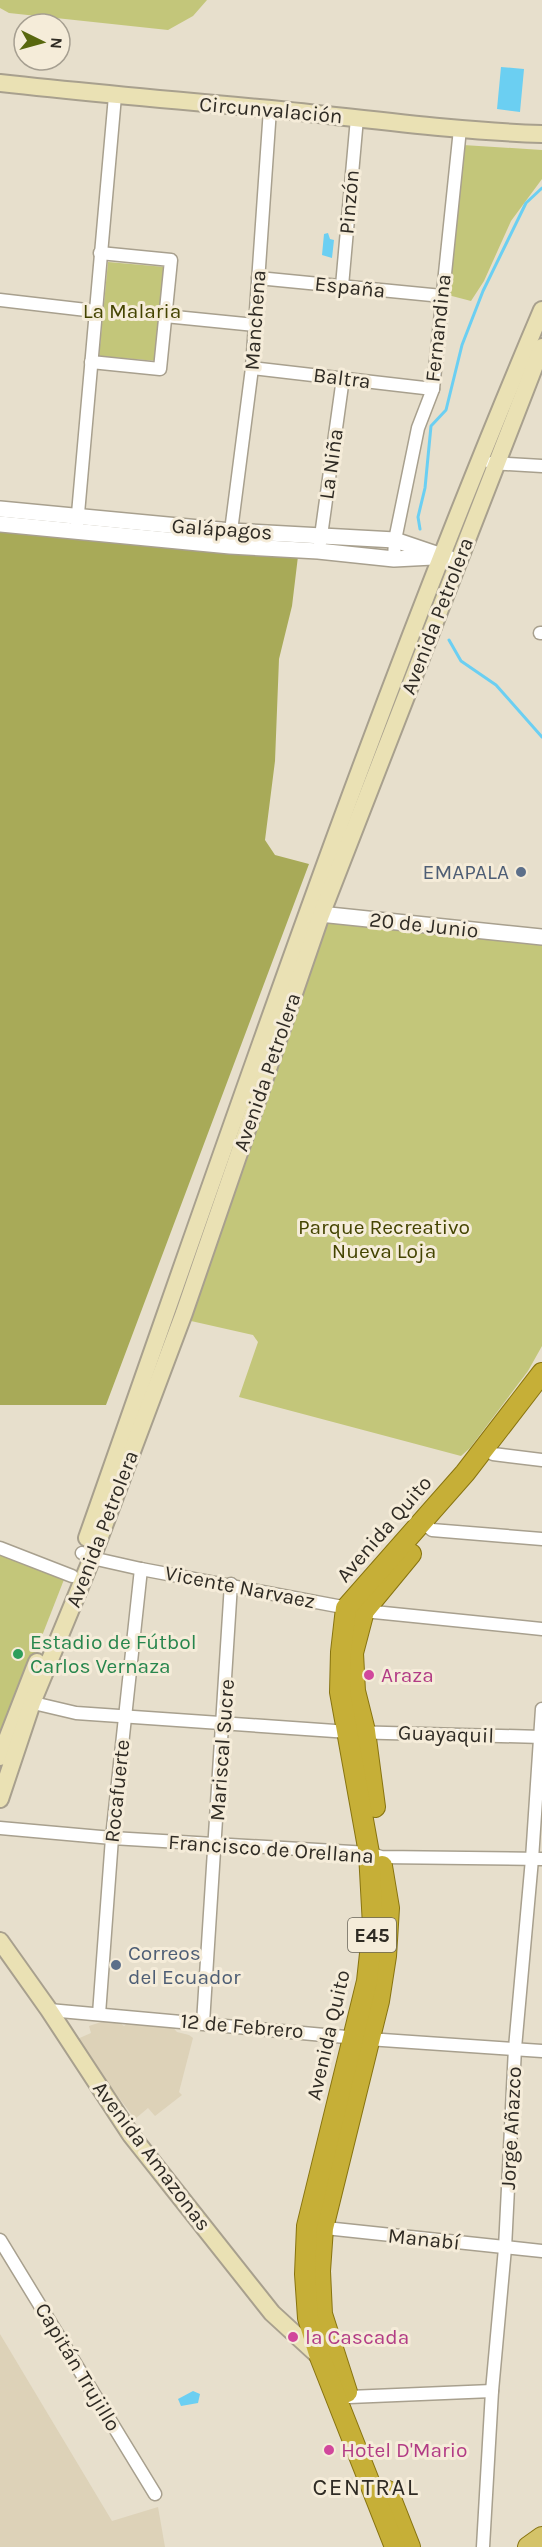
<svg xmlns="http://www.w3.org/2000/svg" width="542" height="2547" viewBox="0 0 542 2547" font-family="Karla,sans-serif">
<rect width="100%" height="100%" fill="#e7dfcc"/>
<!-- built -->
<g fill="#ddd2b8">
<polygon points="113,2018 124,2026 130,2022 170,2024 177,2032 189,2035 193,2038 179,2092 182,2095 155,2116 148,2108 135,2119 75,2040 91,2033 89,2026"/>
<polygon points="0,2334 112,2521 158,2507 165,2547 0,2547"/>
</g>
<!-- green -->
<g fill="#c3c67a">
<polygon points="0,0 207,0 193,16 168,30 9,13 0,8"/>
<polygon points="463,145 542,150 542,179 511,221 484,281 471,301 448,295"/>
<polygon points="108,262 165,267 157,361 99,356"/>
<polygon points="328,921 542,943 542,1346 528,1371 470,1448 461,1456 239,1397 258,1342 253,1335 191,1321 222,1223"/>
<polygon points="0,1551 65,1577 4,1733 0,1731"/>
</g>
<!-- forest -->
<polygon fill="#a8aa58" points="0,526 299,548 292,606 279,659 275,761 265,840 275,855 309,864 106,1405 0,1405"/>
<!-- water -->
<g fill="#6bcff2">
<polygon points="501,67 524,69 520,112 497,109"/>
<polygon points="328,233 330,239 334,240 332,258 322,255 324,234"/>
<polygon points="193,2391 200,2394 198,2403 181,2406 178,2399"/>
</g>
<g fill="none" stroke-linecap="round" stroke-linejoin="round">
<!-- stream -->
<g stroke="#6bcff2" stroke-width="3">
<polyline points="420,529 418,517 425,488 431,426 446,410 462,345 483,291 526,203 542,188"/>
<polyline points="449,640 461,661 496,685 542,737"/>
</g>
<defs>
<g id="minor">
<polyline points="258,278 442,296"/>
<polyline points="342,286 357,118"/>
<polyline points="0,300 95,311"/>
<polyline points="165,316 255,325"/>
<polyline points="91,362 160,369 171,260 100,253"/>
<polyline points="252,368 433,389"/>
<polyline points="491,463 542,466"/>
<polyline points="77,525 115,96"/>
<polyline points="231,531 252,368 270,109"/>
<polyline points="320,543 343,378"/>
<polyline points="394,559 395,540 418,428 433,389 460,129"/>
<polyline points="540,633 542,633"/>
<polyline points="493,1454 542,1460"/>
<polyline points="423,1522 432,1530 542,1539"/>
<polyline points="0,1548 72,1576"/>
<polyline points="82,1553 92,1558 141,1569 364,1611 542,1629"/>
<polyline points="25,1701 76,1713 349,1732 542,1737"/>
<polyline points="0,1828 112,1838 369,1853 381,1857 542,1859"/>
<polyline points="49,2010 368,2039 542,2051"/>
<polyline points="99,2014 112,1838 141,1569"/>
<polyline points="203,2023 231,1584"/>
<polyline points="316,2227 542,2251"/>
<polyline points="0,2240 155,2494"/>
<polyline points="349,2397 492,2391"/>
<polyline points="483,2547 492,2391 505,2248 515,2048 532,1859 542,1709"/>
</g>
<g id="tertiary">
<polyline points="0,509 231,531 395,540 451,559"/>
<polyline points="0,524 230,546 318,551 394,559 433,557"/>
<polyline points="310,913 542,937"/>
</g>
<g id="secondary">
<path d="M0 83C90 93 180 101 271 109 361 118 451 131 542 134"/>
<path d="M87 1538C232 1127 371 712 542 310"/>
<polyline points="0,1757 37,1662"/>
<polyline points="0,1799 32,1703 92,1558 184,1313 321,915 542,347"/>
<polyline points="0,1941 49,2010 131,2135 272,2313 320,2357"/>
</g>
<polyline id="primary" points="528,2547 542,2537"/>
<g id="trunk">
<polyline points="375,1807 365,1731 355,1691 353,1653 364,1611 411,1554"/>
<polyline points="347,2392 322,2314 320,2271 323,2228 379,2001 386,1956 389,1908 382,1866"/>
<polyline points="388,2491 410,2547"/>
<polyline points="395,2547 320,2357 308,2318 305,2274 307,2226 367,1981 373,1926 369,1853 340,1692 341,1652 346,1608 465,1473 542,1373"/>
</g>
</defs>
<!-- minor casing -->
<use href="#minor" stroke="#a8a08e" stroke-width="15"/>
<!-- tertiary casing -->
<use href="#tertiary" stroke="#a8a08e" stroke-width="18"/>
<!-- secondary casing -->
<use href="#secondary" stroke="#a8a08e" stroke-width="20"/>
<!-- primary casing -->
<use href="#primary" stroke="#887410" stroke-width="22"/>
<!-- trunk casing -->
<use href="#trunk" stroke="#887410" stroke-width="22"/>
<!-- minor -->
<use href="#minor" stroke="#fff" stroke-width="12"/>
<!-- tertiary -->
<use href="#tertiary" stroke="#fff" stroke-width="15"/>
<!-- secondary -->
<use href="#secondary" stroke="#eae1b4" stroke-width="16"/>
<!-- primary -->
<use href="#primary" stroke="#d4c369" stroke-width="20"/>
<!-- trunk -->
<use href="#trunk" stroke="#c6af37" stroke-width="20"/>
</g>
<!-- markers -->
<g fill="#5c6f8a" stroke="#f5ecd9" stroke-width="2">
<circle cx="521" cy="872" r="6"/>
<circle cx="116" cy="1965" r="6"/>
</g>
<circle fill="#2e9e5b" stroke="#f5ecd9" stroke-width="2" cx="18" cy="1654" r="6"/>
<g fill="#d1479c" stroke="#f5ecd9" stroke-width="2">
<circle cx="369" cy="1675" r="6"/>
<circle cx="293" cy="2337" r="6"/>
<circle cx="329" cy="2450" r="6"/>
</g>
<g text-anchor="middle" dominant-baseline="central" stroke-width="6" stroke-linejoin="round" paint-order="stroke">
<!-- shield labels -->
<rect fill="#f5ecd9" stroke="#6a655a" stroke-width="1.5" x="348" y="1918" width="48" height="34" rx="4.5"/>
<g font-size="20" font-weight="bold" fill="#2f2b24">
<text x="372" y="1935">E45</text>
</g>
<!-- street labels -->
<g font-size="21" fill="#2f2b24" stroke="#f5ecd9">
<text transform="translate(271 110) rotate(5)">Circunvalación</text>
<text transform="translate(349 202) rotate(-85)">Pinzón</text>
<text transform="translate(350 287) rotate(6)">España</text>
<text transform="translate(255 320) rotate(-86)">Manchena</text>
<text transform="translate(438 328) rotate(-84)">Fernandina</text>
<text transform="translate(342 378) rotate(7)">Baltra</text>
<text transform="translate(331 464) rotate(-82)">La Niña</text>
<text transform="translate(222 529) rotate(4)">Galápagos</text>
<text transform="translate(437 616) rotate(-69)">Avenida Petrolera</text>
<text transform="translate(424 925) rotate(6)">20 de Junio</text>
<text transform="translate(267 1072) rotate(-71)">Avenida Petrolera</text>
<text transform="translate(102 1529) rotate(-69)">Avenida Petrolera</text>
<text transform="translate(384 1529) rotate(-49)">Avenida Quito</text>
<text transform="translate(240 1587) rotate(11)">Vicente Narvaez</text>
<text transform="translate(446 1734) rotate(2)">Guayaquil</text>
<text transform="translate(222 1750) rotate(-86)">Mariscal Sucre</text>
<text transform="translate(117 1791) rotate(-84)">Rocafuerte</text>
<text transform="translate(271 1849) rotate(4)">Francisco de Orellana</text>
<text transform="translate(242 2026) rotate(5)">12 de Febrero</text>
<text transform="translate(328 2035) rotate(-77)">Avenida Quito</text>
<text transform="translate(511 2128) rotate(-87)">Jorge Añazco</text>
<text transform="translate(152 2156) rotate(53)">Avenida Amazonas</text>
<text transform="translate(424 2239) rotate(6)">Manabí</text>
<text transform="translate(78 2367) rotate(59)">Capitán Trujillo</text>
</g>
<!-- park labels -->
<g font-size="21" fill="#444401" stroke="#f5ecd9">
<text x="132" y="311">La Malaria</text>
<text x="384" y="1227">Parque Recreativo<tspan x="384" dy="24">Nueva Loja</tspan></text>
</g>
<!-- service labels -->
<g font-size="21" fill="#4e5e75" stroke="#f5ecd9" text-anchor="end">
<text x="509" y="872">EMAPALA</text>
<text x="128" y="1953" text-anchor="start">Correos<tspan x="128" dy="24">del Ecuador</tspan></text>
</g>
<!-- leisure labels -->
<g font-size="21" fill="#27864d" stroke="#f5ecd9" text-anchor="start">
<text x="30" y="1642">Estadio de Fútbol<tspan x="30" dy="24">Carlos Vernaza</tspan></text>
</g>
<!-- hotel labels -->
<g font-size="21" fill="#b23c85" stroke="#f5ecd9" text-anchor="start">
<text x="381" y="1675">Araza</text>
<text x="305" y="2337">la Cascada</text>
<text x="341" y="2450">Hotel D'Mario</text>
</g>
<!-- quarter labels -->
<g font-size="24" letter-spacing="1.5" fill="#2f2b24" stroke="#f5ecd9">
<text x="366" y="2487">CENTRAL</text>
</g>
</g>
<!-- north arrow -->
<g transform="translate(42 42) rotate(95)"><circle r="28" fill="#f5ecd9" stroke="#a69f91" stroke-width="1.5"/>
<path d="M0-4.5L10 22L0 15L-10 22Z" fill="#58670e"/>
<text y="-9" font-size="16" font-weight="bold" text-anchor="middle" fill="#2f2b24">N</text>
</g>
</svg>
